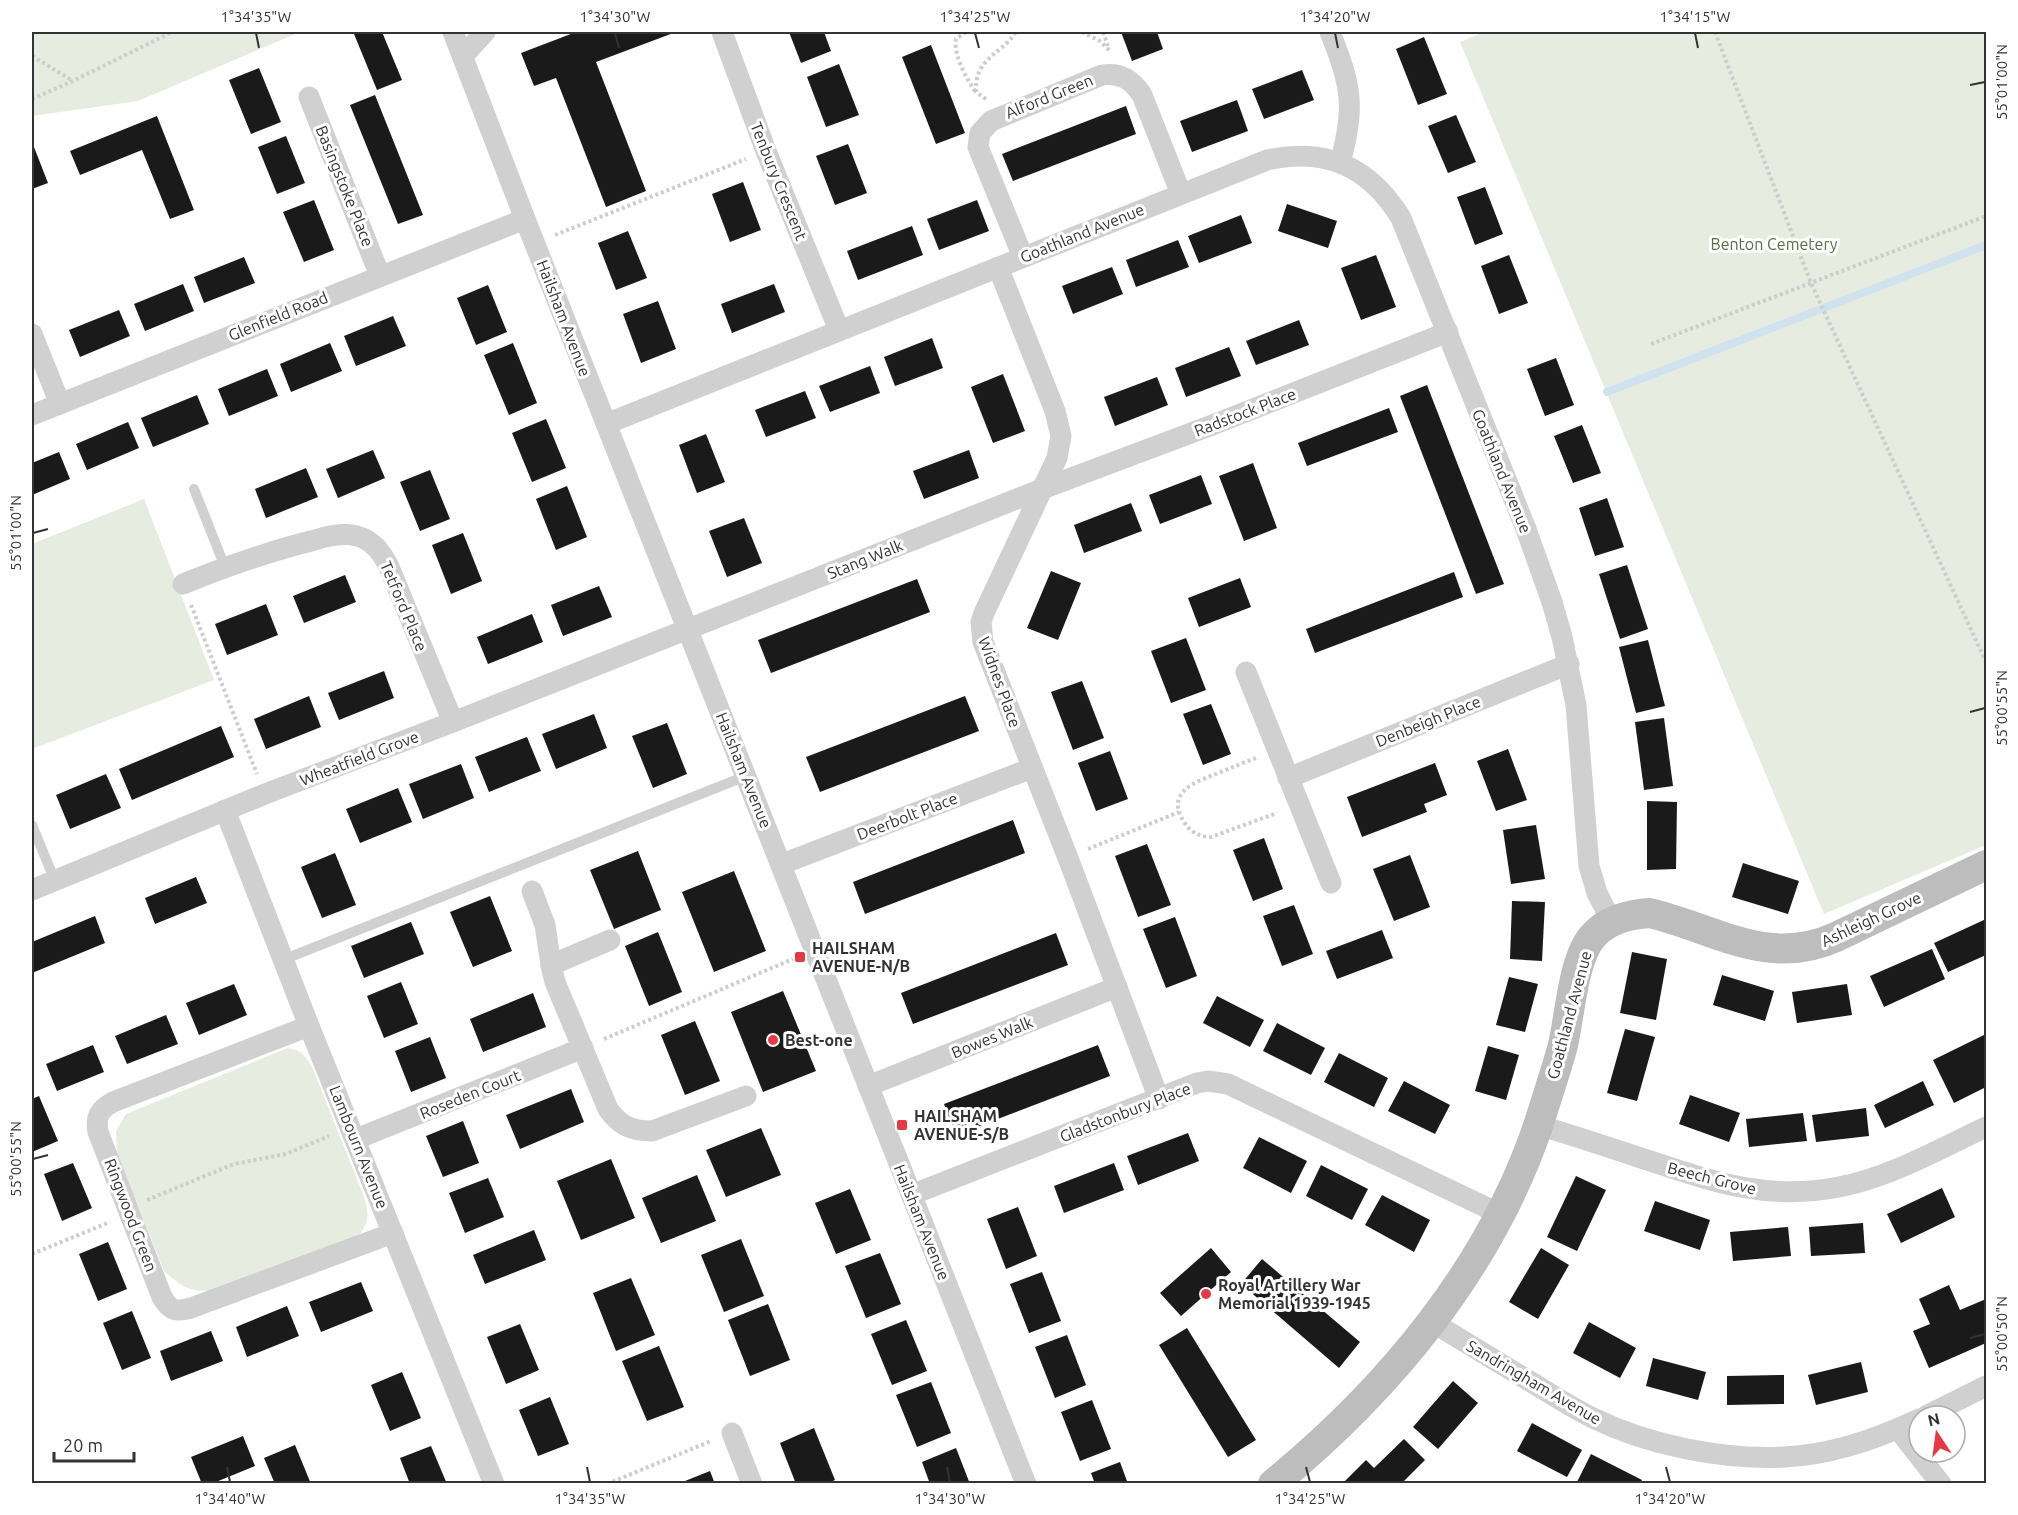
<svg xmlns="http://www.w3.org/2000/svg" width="2018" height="1515" viewBox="0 0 2018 1515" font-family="Ubuntu,sans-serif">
<rect width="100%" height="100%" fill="#fff"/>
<!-- green -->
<g fill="#e6ecdf">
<polygon points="32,32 300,32 138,101 32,116"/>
<polygon points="1484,32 1986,32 1986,845 1824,914 1460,42"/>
<polygon points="144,499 214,680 32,749 32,544"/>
<path d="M288 1048C302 1050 306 1057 313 1069L363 1194C370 1215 370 1223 355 1240L215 1290C190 1293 182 1287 164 1271L117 1153 116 1131 126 1114Z"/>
</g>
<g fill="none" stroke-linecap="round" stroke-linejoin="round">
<!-- stream -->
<polyline stroke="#cfe2ee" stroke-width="8" points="1607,392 1986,245"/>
</g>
<!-- building -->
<g fill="#1a1a1a">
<polygon points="359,32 382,32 402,80 377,90 354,34"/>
<polygon points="576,32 676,32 596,62 646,191 606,207 556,78 534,86 521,53"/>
<polygon points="789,32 824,32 831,51 801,63"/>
<polygon points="1121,32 1157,32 1163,49 1132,61"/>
<polygon points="1424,37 1447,94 1418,105 1396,49"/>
<polygon points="931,45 965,133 936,144 902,57"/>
<polygon points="839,64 859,115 826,127 807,77"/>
<polygon points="259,68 281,122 251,134 229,80"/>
<polygon points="1302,70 1314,100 1264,119 1252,89"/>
<polygon points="375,95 423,215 398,224 350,105"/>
<polygon points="1237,100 1248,131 1192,152 1180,121"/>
<polygon points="1126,106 1136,134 1013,181 1002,154"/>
<polygon points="1456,115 1476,162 1448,173 1428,126"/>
<polygon points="157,116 194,210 170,219 142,150 80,175 70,151"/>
<polygon points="286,136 305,183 277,194 258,147"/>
<polygon points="32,142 48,183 32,189"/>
<polygon points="848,144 867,193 835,205 816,156"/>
<polygon points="743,182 761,230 730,242 712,194"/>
<polygon points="1485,187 1503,234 1475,245 1457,197"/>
<polygon points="314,200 334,250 304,262 283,212"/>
<polygon points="977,200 989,231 939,250 927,219"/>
<polygon points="1287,204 1337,221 1328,248 1278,231"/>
<polygon points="1241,215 1252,243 1199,263 1188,236"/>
<polygon points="912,226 923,255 858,280 847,251"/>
<polygon points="628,231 647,278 616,290 598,243"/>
<polygon points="1178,240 1189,267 1136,287 1126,260"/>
<polygon points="1376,255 1396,307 1361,320 1341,268"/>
<polygon points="1509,255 1528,303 1499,314 1481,266"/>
<polygon points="244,257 255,283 204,303 194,277"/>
<polygon points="1112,267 1123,294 1073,314 1062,286"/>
<polygon points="183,284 194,311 145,331 134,304"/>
<polygon points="774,284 785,312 732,333 721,304"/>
<polygon points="488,285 507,332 476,345 457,298"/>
<polygon points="658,301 676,349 641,363 623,314"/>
<polygon points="119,310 130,336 80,357 69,330"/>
<polygon points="393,316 406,346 356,366 344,336"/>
<polygon points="1299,320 1309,345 1256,365 1246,341"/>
<polygon points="932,338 943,368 895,386 884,357"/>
<polygon points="330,343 342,371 291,392 280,364"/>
<polygon points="513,343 537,403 509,415 484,355"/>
<polygon points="1229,347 1241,376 1186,397 1175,368"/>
<polygon points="1556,358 1574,405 1545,416 1527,369"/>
<polygon points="870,366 880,393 830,412 819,386"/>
<polygon points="267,369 278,396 229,416 218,389"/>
<polygon points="1003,374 1025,431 993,443 971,387"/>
<polygon points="1157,377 1168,405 1115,426 1104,397"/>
<polygon points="1427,385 1504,584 1476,594 1400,396"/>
<polygon points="805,391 816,418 766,437 755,410"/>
<polygon points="197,395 209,424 153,447 141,418"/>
<polygon points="1389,408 1398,432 1307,466 1298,443"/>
<polygon points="546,419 566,468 532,482 512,433"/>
<polygon points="128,422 139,448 87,470 76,444"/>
<polygon points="1582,425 1601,473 1573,483 1554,436"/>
<polygon points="706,434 725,482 697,493 679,445"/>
<polygon points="373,450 385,478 338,498 326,469"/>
<polygon points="969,450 979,478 924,499 913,471"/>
<polygon points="59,452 70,479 32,495 32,463"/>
<polygon points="1253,463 1277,528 1244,541 1219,476"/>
<polygon points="306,468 318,497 266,518 255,489"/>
<polygon points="430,470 450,519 420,531 400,482"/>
<polygon points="1201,475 1212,504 1160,524 1149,495"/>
<polygon points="567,486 587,537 556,550 536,499"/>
<polygon points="1607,498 1624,547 1595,556 1579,508"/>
<polygon points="1131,503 1142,531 1084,553 1074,525"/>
<polygon points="744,518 762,563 727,577 709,531"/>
<polygon points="463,533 482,581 451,594 432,545"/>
<polygon points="1627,565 1648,629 1620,639 1599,574"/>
<polygon points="1051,571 1081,583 1058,640 1027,628"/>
<polygon points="1454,572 1463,597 1315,653 1306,629"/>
<polygon points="345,575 356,602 304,623 293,596"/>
<polygon points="1240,578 1251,607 1199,627 1188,598"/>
<polygon points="917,579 930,612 771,673 758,640"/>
<polygon points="599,586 612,617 563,636 551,605"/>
<polygon points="266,604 278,635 227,655 215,624"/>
<polygon points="532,614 543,642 488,664 477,637"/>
<polygon points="1186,638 1206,690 1171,703 1151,651"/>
<polygon points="1648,640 1665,706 1636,713 1619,647"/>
<polygon points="384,671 394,698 339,720 328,693"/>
<polygon points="1082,681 1104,738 1073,750 1051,692"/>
<polygon points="309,696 321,727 266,749 254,719"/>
<polygon points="965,696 979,731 820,792 806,757"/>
<polygon points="1211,704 1231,754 1203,765 1183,714"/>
<polygon points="594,714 607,748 556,769 542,734"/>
<polygon points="1664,718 1673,786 1644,790 1635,722"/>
<polygon points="667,723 687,774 653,788 632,736"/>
<polygon points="221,726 234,757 132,800 119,769"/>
<polygon points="527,737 541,771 489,792 475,757"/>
<polygon points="1508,749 1527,800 1496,811 1477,761"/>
<polygon points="1110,751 1128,799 1096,811 1078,763"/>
<polygon points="1435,763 1447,795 1424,804 1427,812 1362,837 1347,797"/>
<polygon points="461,764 474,798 423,819 409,784"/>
<polygon points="106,774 121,808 70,829 56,795"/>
<polygon points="398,788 412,822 360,843 346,809"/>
<polygon points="1647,801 1677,802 1676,869 1647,870"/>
<polygon points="1013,820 1025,853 865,914 853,882"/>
<polygon points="1536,825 1545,879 1511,884 1503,830"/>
<polygon points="1264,838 1283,889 1253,901 1233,850"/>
<polygon points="1147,844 1171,905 1138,917 1115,856"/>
<polygon points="638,851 661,910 614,929 590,870"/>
<polygon points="335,853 356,905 322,918 301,867"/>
<polygon points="1410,855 1430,907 1394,921 1373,869"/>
<polygon points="1743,863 1799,881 1788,914 1732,897"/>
<polygon points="734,871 766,951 714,972 682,892"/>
<polygon points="196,877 207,903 155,924 145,898"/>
<polygon points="490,896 512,951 473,967 450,912"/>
<polygon points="1512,901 1545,902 1542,961 1510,959"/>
<polygon points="1294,905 1313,954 1282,966 1263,916"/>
<polygon points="95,916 105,943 32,973 32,942"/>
<polygon points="1175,917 1197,976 1166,988 1143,929"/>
<polygon points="1986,919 1986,955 1948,972 1934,943"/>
<polygon points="411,922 424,954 364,978 351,946"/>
<polygon points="1382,930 1393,958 1337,979 1326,951"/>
<polygon points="658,932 682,992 649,1006 625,946"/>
<polygon points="1056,933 1068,965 913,1024 901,993"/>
<polygon points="1932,949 1945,979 1884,1007 1870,976"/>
<polygon points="1632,952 1667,959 1656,1020 1620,1013"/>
<polygon points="1722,975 1774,991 1765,1021 1713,1005"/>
<polygon points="1509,977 1538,984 1525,1032 1496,1025"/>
<polygon points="401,982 418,1024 384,1038 367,996"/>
<polygon points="234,984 247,1015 199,1035 186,1003"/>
<polygon points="1847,984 1852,1015 1797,1023 1792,992"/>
<polygon points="783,991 816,1071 763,1092 731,1012"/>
<polygon points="533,993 546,1027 483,1052 470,1019"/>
<polygon points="1217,996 1264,1020 1250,1047 1203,1023"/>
<polygon points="166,1015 178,1044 127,1064 115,1036"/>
<polygon points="695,1021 720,1081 685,1095 661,1035"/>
<polygon points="1277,1023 1325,1048 1311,1075 1263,1051"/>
<polygon points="1625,1029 1655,1037 1637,1101 1607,1093"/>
<polygon points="1986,1034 1986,1087 1954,1103 1933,1060"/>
<polygon points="430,1037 446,1078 411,1092 395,1051"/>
<polygon points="93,1045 104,1072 57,1091 46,1064"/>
<polygon points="1098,1045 1110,1076 956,1135 944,1104"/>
<polygon points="1488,1046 1519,1055 1506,1100 1475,1091"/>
<polygon points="1339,1053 1388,1078 1374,1107 1324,1082"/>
<polygon points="1404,1081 1450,1105 1435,1134 1388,1111"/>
<polygon points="1923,1081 1934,1105 1885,1128 1874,1105"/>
<polygon points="571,1089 584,1122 520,1149 506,1115"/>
<polygon points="1690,1095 1740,1113 1729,1142 1679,1124"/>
<polygon points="39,1096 58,1141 32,1152 32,1099"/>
<polygon points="1866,1108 1869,1136 1816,1142 1812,1115"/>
<polygon points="1803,1113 1807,1141 1749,1147 1746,1119"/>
<polygon points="463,1121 479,1163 443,1177 426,1136"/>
<polygon points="761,1128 781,1175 726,1197 706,1150"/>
<polygon points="1188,1133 1199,1161 1138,1185 1127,1156"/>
<polygon points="1259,1137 1307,1161 1291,1193 1243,1168"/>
<polygon points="611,1159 635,1218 581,1240 557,1181"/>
<polygon points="73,1163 92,1208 62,1221 44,1174"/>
<polygon points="1114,1163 1124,1190 1064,1213 1054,1186"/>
<polygon points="1321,1165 1368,1189 1352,1220 1306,1196"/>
<polygon points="697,1175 716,1221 661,1243 642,1198"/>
<polygon points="1576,1176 1606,1190 1577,1251 1547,1237"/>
<polygon points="488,1178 504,1217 465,1233 449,1193"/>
<polygon points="1942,1188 1955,1217 1901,1243 1887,1214"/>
<polygon points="850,1189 871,1240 836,1254 815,1203"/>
<polygon points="1382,1195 1430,1220 1414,1252 1365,1225"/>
<polygon points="1655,1201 1710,1220 1700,1250 1644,1231"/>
<polygon points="1018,1207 1037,1256 1006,1269 987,1219"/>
<polygon points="1863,1223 1865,1253 1811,1256 1809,1227"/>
<polygon points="1788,1227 1791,1256 1733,1261 1730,1232"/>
<polygon points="534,1230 546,1260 485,1284 473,1255"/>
<polygon points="741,1239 764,1296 724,1312 701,1255"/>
<polygon points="108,1242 127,1289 98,1301 79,1254"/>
<polygon points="1211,1248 1231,1272 1181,1316 1160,1293"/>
<polygon points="1541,1248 1569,1265 1538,1319 1509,1302"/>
<polygon points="880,1253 901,1304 866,1318 845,1266"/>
<polygon points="1262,1259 1360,1342 1339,1368 1241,1284"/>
<polygon points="1042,1272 1061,1321 1029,1333 1010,1284"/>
<polygon points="631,1278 655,1335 616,1351 593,1293"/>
<polygon points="361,1282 373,1311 321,1332 309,1302"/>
<polygon points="1949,1285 1960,1310 1986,1299 1986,1343 1929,1368 1913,1331 1930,1324 1919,1299"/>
<polygon points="768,1304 790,1360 750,1376 728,1320"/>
<polygon points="287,1306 299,1336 247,1357 236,1327"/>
<polygon points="132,1311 151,1358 122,1370 103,1323"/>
<polygon points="906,1320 927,1371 892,1385 871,1334"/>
<polygon points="1589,1322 1636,1348 1620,1378 1573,1353"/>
<polygon points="520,1324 539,1370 506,1384 487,1337"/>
<polygon points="1187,1328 1256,1440 1228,1457 1159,1345"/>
<polygon points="211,1331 223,1361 171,1381 160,1351"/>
<polygon points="1067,1335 1086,1385 1055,1398 1035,1347"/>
<polygon points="659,1346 684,1407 647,1421 622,1361"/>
<polygon points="1653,1358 1706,1372 1698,1400 1646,1386"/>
<polygon points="1861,1362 1868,1392 1816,1405 1808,1375"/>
<polygon points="402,1372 421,1418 390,1431 371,1385"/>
<polygon points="1784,1375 1784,1404 1727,1405 1727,1376"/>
<polygon points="1453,1381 1478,1403 1438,1449 1413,1427"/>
<polygon points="931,1382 951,1433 917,1447 896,1395"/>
<polygon points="550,1397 569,1444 538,1456 519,1410"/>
<polygon points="1092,1400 1111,1449 1080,1461 1061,1412"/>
<polygon points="1532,1423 1582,1450 1567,1477 1517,1451"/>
<polygon points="814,1428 835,1480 826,1484 796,1484 780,1443"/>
<polygon points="243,1436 255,1466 211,1484 202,1484 191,1457"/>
<polygon points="1404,1439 1425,1460 1401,1484 1342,1484 1366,1460 1374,1468"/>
<polygon points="295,1445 311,1484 275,1484 264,1458"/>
<polygon points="431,1446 447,1484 410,1484 400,1458"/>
<polygon points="956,1448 970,1484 930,1484 922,1462"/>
<polygon points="1591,1454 1642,1480 1640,1484 1577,1482"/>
<polygon points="1120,1462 1128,1484 1095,1484 1091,1473"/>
<polygon points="710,1471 715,1484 680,1484 680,1483"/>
</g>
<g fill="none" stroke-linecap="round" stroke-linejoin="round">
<!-- path -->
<g stroke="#cdcdcd" stroke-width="4" stroke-dasharray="3 3" stroke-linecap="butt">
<path d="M966 32 956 39C953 54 966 78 975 91"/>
<polyline points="1082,32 1100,41 1110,51"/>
<polyline points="1103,32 1108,46"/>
<polyline points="1715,32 1811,283 1986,662"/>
<polyline points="32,56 73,81"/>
<polyline points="32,99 73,81 172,32"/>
<path d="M986 99 976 92C974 58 1001 55 1016 32"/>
<polyline points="555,235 746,159"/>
<polyline points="1651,344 1986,216"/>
<polyline points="191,605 257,774"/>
<path d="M1256 758C1243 763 1230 768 1216 774 1195 782 1165 792 1184 822 1190 832 1200 837 1211 837L1277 813"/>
<polyline points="1088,849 1179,812"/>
<polyline points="604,1039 793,959"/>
<polyline points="147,1200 234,1164 286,1154 329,1136"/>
<polyline points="32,1254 110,1222"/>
<polyline points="607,1484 711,1441"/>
</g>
<!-- lane -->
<g stroke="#d0d0d0" stroke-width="10">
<polyline points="194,489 225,567"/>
<polyline points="32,825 55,881"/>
<polyline points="285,959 746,776"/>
</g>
<!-- street -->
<g stroke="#d0d0d0" stroke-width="21">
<polyline points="453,32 525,219 1026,1484"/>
<polyline points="722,32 766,151 839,330"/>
<path d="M1330 32C1351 85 1356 106 1340 163"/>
<polyline points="463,56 485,32"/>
<polyline points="309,97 380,276"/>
<path d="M1023 257 978 147 980 133 991 121 1102 75C1121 72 1132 80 1142 95L1181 194"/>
<polyline points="998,267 1055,411 1061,436 1057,458 984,613 981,622 983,642 1068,858 1159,1099"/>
<polyline points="32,334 60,404"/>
<polyline points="32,415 525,219"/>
<path d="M606 424 1267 160C1326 147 1369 166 1401 218L1526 529 1552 602 1562 637 1576 705 1589 866 1597 893 1612 922"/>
<path d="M183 584C225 567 267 552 311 541 325 537 342 532 357 536 374 541 382 553 389 567L453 722"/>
<polyline points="1246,672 1331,883"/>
<polyline points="1288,778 1569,664"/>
<polyline points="225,810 309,1026 494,1484"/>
<polyline points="782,864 1032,768"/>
<polyline points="32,890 265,794 453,722 1042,489 1215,424 1448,332"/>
<polyline points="532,891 545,925 551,965"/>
<path d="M610 940 551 965 555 982 608 1109C620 1126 632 1131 652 1131L746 1096"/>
<path d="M309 1026 113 1102C100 1109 95 1116 98 1132L162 1297C170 1311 176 1312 191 1308L393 1233"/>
<polyline points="868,1086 1117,987"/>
<path d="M1538 1125C1575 1136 1611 1148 1647 1160 1714 1182 1767 1201 1839 1187 1891 1177 1939 1149 1986 1127"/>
<polyline points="356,1139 583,1048"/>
<polyline points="911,1195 1197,1083 1208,1081 1228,1084 1500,1214"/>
<path d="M1432 1322C1463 1341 1495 1360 1526 1379 1548 1392 1570 1407 1593 1418 1648 1445 1722 1460 1784 1457 1831 1455 1877 1439 1919 1419"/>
<polyline points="1926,1416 1986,1386"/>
<polyline points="1898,1429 1941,1484"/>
<polyline points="732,1433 752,1484"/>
</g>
<!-- secondary -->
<path stroke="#bdbdbd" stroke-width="30" d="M1273 1484C1389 1389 1491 1267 1539 1123 1547 1097 1556 1071 1563 1045 1570 1015 1573 958 1593 936 1607 920 1630 914 1650 913 1716 929 1768 968 1836 937L1986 865"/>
</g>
<!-- ticks -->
<path fill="none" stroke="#333" stroke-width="2" d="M256 33 259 48M615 33 619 48M975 33 979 48M1335 33 1338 48M1695 33 1698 48M1970 85 1985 82M33 533 48 529M1970 712 1985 708M33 1159 48 1155M1970 1338 1985 1334M227 1467 230 1482M587 1467 590 1482M947 1467 950 1482M1306 1467 1310 1482M1666 1467 1670 1482"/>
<!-- markers -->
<g fill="#e63946" stroke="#fff" stroke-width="2">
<rect x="794" y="951" width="12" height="12" rx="3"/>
<circle cx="773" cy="1040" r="6"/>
<rect x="896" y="1119" width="12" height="12" rx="3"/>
<circle cx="1206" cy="1294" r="6"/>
</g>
<g text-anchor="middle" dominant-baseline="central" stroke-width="6" stroke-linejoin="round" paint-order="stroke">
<!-- street labels -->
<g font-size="16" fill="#333" stroke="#fff">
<text transform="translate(1049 96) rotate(-22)">Alford Green</text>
<text transform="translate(779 181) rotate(68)">Tenbury Crescent</text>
<text transform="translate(345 186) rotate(68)">Basingstoke Place</text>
<text transform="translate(1082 233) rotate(-22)">Goathland Avenue</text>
<text transform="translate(278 316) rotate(-22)">Glenfield Road</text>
<text transform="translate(564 318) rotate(69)">Hailsham Avenue</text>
<text transform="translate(1245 412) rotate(-21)">Radstock Place</text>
<text transform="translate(1502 471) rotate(68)">Goathland Avenue</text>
<text transform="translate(865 559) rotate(-22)">Stang Walk</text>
<text transform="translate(404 606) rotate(67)">Tetford Place</text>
<text transform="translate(1000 682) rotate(70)">Widnes Place</text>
<text transform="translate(1428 721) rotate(-22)">Denbeigh Place</text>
<text transform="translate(359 758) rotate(-21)">Wheatfield Grove</text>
<text transform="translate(744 770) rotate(68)">Hailsham Avenue</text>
<text transform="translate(907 816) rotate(-21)">Deerbolt Place</text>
<text transform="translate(1871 919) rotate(-25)">Ashleigh Grove</text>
<text transform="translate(1569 1015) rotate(-75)">Goathland Avenue</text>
<text transform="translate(992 1037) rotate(-22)">Bowes Walk</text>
<text transform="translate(470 1094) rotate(-22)">Roseden Court</text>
<text transform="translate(1125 1112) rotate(-21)">Gladstonbury Place</text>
<text transform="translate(359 1147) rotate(68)">Lambourn Avenue</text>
<text transform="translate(1712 1178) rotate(14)">Beech Grove</text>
<text transform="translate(131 1215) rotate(69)">Ringwood Green</text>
<text transform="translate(922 1222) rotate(68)">Hailsham Avenue</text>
<text transform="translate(1534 1382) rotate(30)">Sandringham Avenue</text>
</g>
<!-- park labels -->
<g font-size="16" fill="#56703f" stroke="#fff">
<text x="1774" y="244">Benton Cemetery</text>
</g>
<!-- poi labels -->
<g font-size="16" font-weight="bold" fill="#333" stroke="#fff" text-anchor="start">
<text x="812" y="948">HAILSHAM<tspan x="812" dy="18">AVENUE-N/B</tspan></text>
<text x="785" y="1040">Best-one</text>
<text x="914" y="1116">HAILSHAM<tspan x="914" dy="18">AVENUE-S/B</tspan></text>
<text x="1218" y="1285">Royal Artillery War<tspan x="1218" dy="18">Memorial 1939-1945</tspan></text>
</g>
</g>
<!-- border -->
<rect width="2018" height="1515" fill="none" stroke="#ffffff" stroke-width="66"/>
<!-- north arrow -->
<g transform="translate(1937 1434) rotate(347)"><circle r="28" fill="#ffffff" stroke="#adadad" stroke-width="1.5"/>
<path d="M0-4.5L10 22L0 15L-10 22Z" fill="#e63946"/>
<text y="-9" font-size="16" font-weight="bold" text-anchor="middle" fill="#333333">N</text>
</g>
<!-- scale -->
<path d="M54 1452v9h80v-9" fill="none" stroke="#333333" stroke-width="3"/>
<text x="63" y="1452" font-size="18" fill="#333333" stroke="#ffffff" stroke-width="4.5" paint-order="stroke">20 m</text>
<rect x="33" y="33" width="1952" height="1449" fill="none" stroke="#333" stroke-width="2"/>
<g font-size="15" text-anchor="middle" fill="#333">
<text x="256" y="22">1°34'35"W</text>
<text x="615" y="22">1°34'30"W</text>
<text x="975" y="22">1°34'25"W</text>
<text x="1335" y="22">1°34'20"W</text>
<text x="1695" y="22">1°34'15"W</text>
<text transform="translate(2002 82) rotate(-90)" y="5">55°01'00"N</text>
<text transform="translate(16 533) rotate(-90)" y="5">55°01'00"N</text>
<text transform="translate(2002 708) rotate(-90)" y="5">55°00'55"N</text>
<text transform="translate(16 1159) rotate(-90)" y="5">55°00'55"N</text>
<text transform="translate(2002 1334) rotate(-90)" y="5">55°00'50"N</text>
<text x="230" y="1504">1°34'40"W</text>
<text x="590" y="1504">1°34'35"W</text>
<text x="950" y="1504">1°34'30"W</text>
<text x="1310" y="1504">1°34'25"W</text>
<text x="1670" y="1504">1°34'20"W</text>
</g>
</svg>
